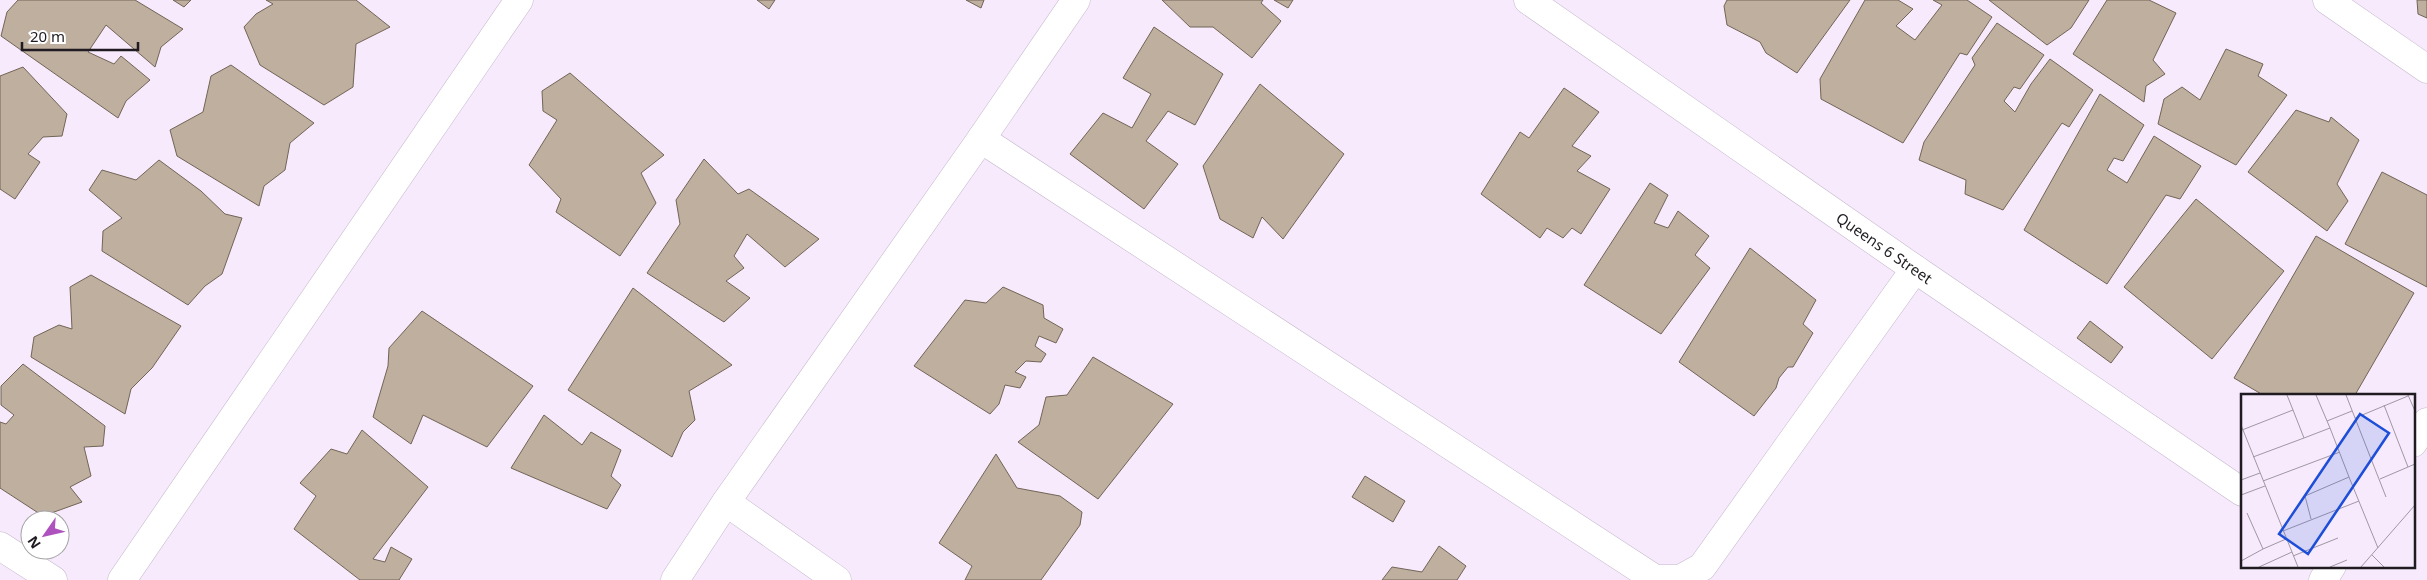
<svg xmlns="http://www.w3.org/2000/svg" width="2427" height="580" viewBox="0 0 2427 580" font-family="'Noto Sans',sans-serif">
<rect width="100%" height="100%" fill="#f6eafc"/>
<!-- building -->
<g fill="#beaf9f" stroke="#726456">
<polygon points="18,0 135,0 183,29 161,47 155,67 106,25 88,52 114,64 121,56 150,80 126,101 118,118 1,36 7,12"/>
<polygon points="173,0 191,0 184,7"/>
<polygon points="266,0 356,0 390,27 356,44 353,87 324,105 260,65 244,27 256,14 273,4"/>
<polygon points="757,0 775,0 769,9"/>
<polygon points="966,0 984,0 981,8"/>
<polygon points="1162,0 1263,0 1261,3 1281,21 1252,58 1213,27 1190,27"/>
<polygon points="1274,0 1293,0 1288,8"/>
<polygon points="1727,0 1850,0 1797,73 1766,53 1760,42 1727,25 1724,6"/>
<polygon points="1865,0 1898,0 1913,9 1896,26 1915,40 1942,5 1933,0 1967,0 1992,17 1967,55 1960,53 1903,143 1821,99 1820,79"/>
<polygon points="1989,0 2089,0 2071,28 2047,45"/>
<polygon points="2107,0 2149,0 2176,13 2153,60 2165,74 2146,86 2144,102 2073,54"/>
<polygon points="2417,0 2427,0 2427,18 2418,14"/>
<polygon points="1997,23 2044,55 2020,89 2014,87 2004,101 2015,112 2031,84 2050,59 2093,90 2069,127 2062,123 2003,210 1965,194 1966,180 1919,160 1924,142 1975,65 1972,58"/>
<polygon points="1154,27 1223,74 1195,125 1168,111 1146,141 1178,164 1144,209 1070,154 1103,113 1132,128 1151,94 1123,78"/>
<polygon points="2226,49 2263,64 2258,76 2287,95 2236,165 2158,124 2164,99 2182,87 2200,100"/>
<polygon points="231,65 314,123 290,143 285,170 264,186 259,206 177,156 170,130 203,112 211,76"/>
<polygon points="23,67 67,114 62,136 43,137 28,154 40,162 15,199 0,189 0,76"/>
<polygon points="570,73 664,155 641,173 656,203 620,256 556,212 561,199 529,165 557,120 543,111 542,91"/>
<polygon points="1260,84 1344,154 1283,239 1262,217 1253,238 1220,219 1203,166"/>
<polygon points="1564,88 1599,112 1572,146 1591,156 1577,171 1610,189 1581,234 1572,228 1563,238 1547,228 1540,238 1481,194 1520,132 1529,138"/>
<polygon points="2100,94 2144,125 2123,161 2114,158 2107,170 2127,183 2154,136 2201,166 2180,199 2166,195 2107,284 2024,230"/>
<polygon points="2296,110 2329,122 2331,117 2359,140 2337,184 2348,201 2327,231 2248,172"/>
<polygon points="704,159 738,194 749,189 819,239 785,267 747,234 734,256 744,268 726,281 750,298 724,322 647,273 680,224 676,200"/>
<polygon points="159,160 201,191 225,214 242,218 222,274 205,286 188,305 102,251 103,231 122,218 89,190 102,170 136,180"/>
<polygon points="2382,172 2427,195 2427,287 2345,244"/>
<polygon points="1650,183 1668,195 1654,223 1668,228 1678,211 1709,236 1695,255 1710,268 1661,334 1584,285"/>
<polygon points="2196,199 2284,271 2212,359 2124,287"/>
<polygon points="2316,236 2414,293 2355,395 2263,395 2234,378"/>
<polygon points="1750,248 1816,300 1803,324 1813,333 1793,367 1788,367 1779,378 1776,388 1754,416 1679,362"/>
<polygon points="91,275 181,326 152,368 131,389 125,414 31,357 34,337 59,325 72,329 70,287"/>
<polygon points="1003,287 1043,305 1044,318 1063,329 1056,343 1039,336 1035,346 1046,354 1041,362 1026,361 1015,372 1026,377 1020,388 1005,385 999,404 990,414 914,366 965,300 986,303"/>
<polygon points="633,288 732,365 689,391 695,420 683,432 672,457 568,390"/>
<polygon points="422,311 533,386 487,447 423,415 411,444 373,417 388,366 389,348"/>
<polygon points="2090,321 2123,347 2111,363 2077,338"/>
<polygon points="1093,357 1173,404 1098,499 1018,442 1039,425 1046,397 1067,395"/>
<polygon points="23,364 105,426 103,446 84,447 91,476 70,487 82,502 43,516 0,488 0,422 6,424 14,415 1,405 1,386"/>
<polygon points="544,415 582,445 591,432 621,450 611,476 621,485 607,509 511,468"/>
<polygon points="362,430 428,487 373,559 385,562 391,547 412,559 399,580 360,580 294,529 316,496 300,483 331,449 347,454"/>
<polygon points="996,454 1017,488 1060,496 1082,512 1080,525 1041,580 965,580 972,566 939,543"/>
<polygon points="1365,476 1405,501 1393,522 1352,497"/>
<polygon points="1439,546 1466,566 1457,580 1382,580 1392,567 1422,572"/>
</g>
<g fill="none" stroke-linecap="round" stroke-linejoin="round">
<defs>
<g id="minor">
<path id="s1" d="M1528 0 1915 269 2242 492"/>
<polyline points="2327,0 2427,69"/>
<polyline points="981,139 1076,0"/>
<polyline points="2413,443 2427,422"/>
<polyline points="726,502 837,580"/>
<polyline points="0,546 53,580"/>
<polyline points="122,580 519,0"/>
<polyline points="675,580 726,502 981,139 1655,579 1680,579 1702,567 1915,269"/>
<polyline points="2323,580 2332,566"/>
</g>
</defs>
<!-- minor casing -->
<use href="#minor" stroke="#c4b8ca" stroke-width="29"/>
<!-- minor -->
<use href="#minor" stroke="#fff" stroke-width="28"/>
</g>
<g text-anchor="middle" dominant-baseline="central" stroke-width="5" stroke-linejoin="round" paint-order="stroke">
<!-- street labels -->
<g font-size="15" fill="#1f1b21" stroke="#fff">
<text stroke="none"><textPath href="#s1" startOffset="434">Queens 6 Street</textPath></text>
</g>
</g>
<!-- overview -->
<g transform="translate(2241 394)">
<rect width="174" height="174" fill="#f6eafc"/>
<path fill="none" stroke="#a097a4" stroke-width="1" d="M46 1 52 16M75 1 89 34M105 1 145 103M167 1 174 17M143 11 167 73M114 24 167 2M86 27 111 17M0 31 57 173M1 36 52 16 63 44 12 63M63 44 89 34 108 83 64 102 70 125M108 83 137 154M139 85 174 70M0 86 19 79M22 87 99 58M0 101 24 92M6 119 22 155 45 145M42 137 118 107M131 161 143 173M52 162 97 144M0 167 22 155M18 173 51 158M89 173 106 166M120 173 174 111"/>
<path fill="#1d4ed8" fill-opacity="0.15" stroke="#1d4ed8" stroke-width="2.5" d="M119 20 148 39 67 160 38 140Z"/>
<rect width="174" height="174" fill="none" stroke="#1f1b21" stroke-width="2.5"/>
</g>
<!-- north arrow -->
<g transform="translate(45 535) rotate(236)"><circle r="24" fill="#ffffff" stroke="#a5a4a6"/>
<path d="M0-4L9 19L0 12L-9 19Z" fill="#ae52bd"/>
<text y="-8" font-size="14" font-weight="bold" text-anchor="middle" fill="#1f1b21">N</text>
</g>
<!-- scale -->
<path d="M22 42v8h116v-8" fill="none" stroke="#1f1b21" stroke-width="2.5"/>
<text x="30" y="42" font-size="15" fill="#1f1b21" stroke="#ffffff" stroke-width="4" paint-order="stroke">20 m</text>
</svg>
